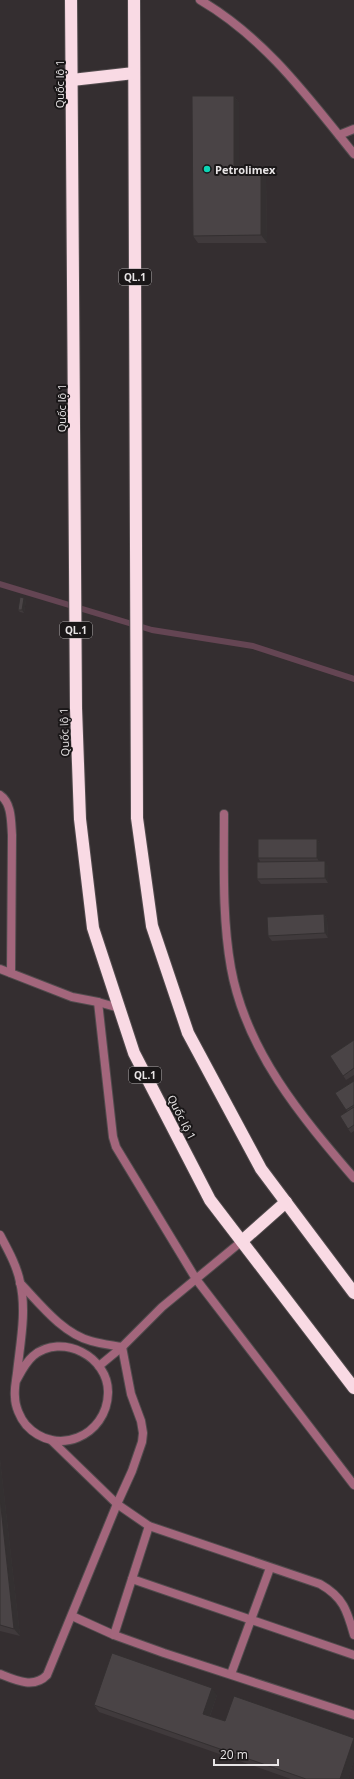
<svg xmlns="http://www.w3.org/2000/svg" width="354" height="1779" viewBox="0 0 354 1779" font-family="'Open Sans',sans-serif">
<rect width="100%" height="100%" fill="#342e30"/>
<g fill="none" stroke-linecap="round" stroke-linejoin="round">
<!-- stream -->
<polyline stroke="#644553" stroke-width="6" points="0,584 152,630 253,646 354,679"/>
<defs>
<g id="lane">
<path d="M0 795C12 803 11 822 12 835L11 973"/>
<polyline points="98,1002 113,1137 116,1147 196,1279 354,1485"/>
<path d="M0 1235C8 1250 17 1266 20 1282 27 1311 20 1344 17 1373 16 1381 14 1389 15 1397 15 1406 20 1418 26 1425 56 1458 107 1436 108 1393 109 1357 62 1332 33 1356 25 1363 21 1372 16 1381"/>
<polyline points="99,1366 122,1347 162,1307 242,1241"/>
<path d="M51 1440 117 1504 149 1526 320 1584C343 1597 347 1610 354 1635"/>
<polyline points="132,1579 354,1655"/>
<polyline points="72,1616 114,1635 164,1653 354,1715"/>
<polyline points="114,1635 149,1526"/>
<path d="M0 1674C15 1680 34 1689 47 1675L117 1504 132 1471 142 1442 143 1433 141 1421 131 1394 122 1347C111 1345 101 1344 91 1341 62 1333 40 1304 20 1283"/>
<polyline points="231,1674 270,1568"/>
</g>
<g id="street">
<path d="M200 0C265 38 308 97 354 154"/>
<polyline points="339,135 354,129"/>
<path d="M224 814C224 865 222 918 231 968 246 1051 301 1116 354 1178"/>
<polyline points="0,969 72,997 98,1002 119,1008"/>
</g>
<g id="highway">
<polyline points="71,0 76,708 80,819 93,928 134,1053 210,1200 354,1388"/>
<polyline points="134,0 137,818 152,926 188,1033 261,1169 354,1293"/>
<polyline points="72,80 134,73"/>
<polyline points="242,1241 286,1202"/>
</g>
</defs>
<!-- lane casing -->
<use href="#lane" stroke="#514b4d" stroke-width="10"/>
<!-- street casing -->
<use href="#street" stroke="#514b4d" stroke-width="10"/>
<!-- highway casing -->
<use href="#highway" stroke="#514b4d" stroke-width="14"/>
<!-- lane -->
<use href="#lane" stroke="#a3667c" stroke-width="8"/>
<!-- street -->
<use href="#street" stroke="#a3667c" stroke-width="8"/>
<!-- highway -->
<use href="#highway" stroke="#f9dae4" stroke-width="12"/>
</g>
<!-- wall -->
<g fill="#403a3c">
<polygon points="234,96 239,103 239,168 261,169 266,176 267,243 198,243 193,236"/>
<polygon points="26,600 24,613 20,612 18,610"/>
<polygon points="317,839 320,844 320,861 328,866 328,883 261,884 257,879 260,861 258,858"/>
<polygon points="324,914 327,919 328,938 272,941 268,936"/>
<polygon points="354,1040 354,1075 346,1080 330,1056"/>
<polygon points="354,1081 354,1131 351,1133 348,1129 347,1111 335,1093"/>
<polygon points="0,1459 20,1636 0,1631"/>
<polygon points="217,1695 210,1716 225,1721 354,1738 354,1760 348,1779 291,1779 99,1712 94,1705"/>
</g>
<!-- shaded-wall -->
<g fill="#343031">
<polygon points="234,96 239,103 239,176 234,168"/>
<polygon points="261,169 266,176 267,243 261,235"/>
<polygon points="24,598 26,600 24,613 22,610"/>
<polygon points="317,839 320,844 320,863 317,858"/>
<polygon points="325,861 328,866 328,883 325,878"/>
<polygon points="324,914 327,919 328,938 325,933"/>
<polygon points="0,1459 20,1636 14,1629 0,1498"/>
<polygon points="212,1688 217,1695 208,1721 203,1714"/>
<polygon points="354,1738 354,1760 348,1779 340,1779"/>
</g>
<!-- building -->
<g fill="#4a4446" stroke="#343031">
<polygon points="192,96 234,96 234,168 261,169 261,235 193,236"/>
<polygon points="20,597 24,598 22,610 18,610"/>
<rect x="258" y="839" width="59" height="19"/>
<polygon points="325,861 325,878 257,879 257,862"/>
<polygon points="324,914 325,933 268,936 267,917"/>
<polygon points="354,1040 354,1068 343,1076 330,1056"/>
<polygon points="354,1081 354,1105 346,1110 335,1093"/>
<polygon points="354,1107 354,1125 348,1129 340,1116"/>
<polygon points="0,1498 14,1629 0,1625"/>
<polygon points="112,1653 212,1688 203,1714 225,1721 234,1696 354,1738 340,1779 306,1779 94,1705"/>
</g>
<!-- markers -->
<circle fill="#0cd5b5" stroke="#1a1718" stroke-width="1.5" cx="207" cy="169" r="4"/>
<g text-anchor="middle" dominant-baseline="central" stroke-width="4" stroke-linejoin="round" paint-order="stroke">
<!-- shield labels -->
<g fill="#1a1718" stroke="#aaa7a8" stroke-width="1">
<rect x="119" y="269" width="32" height="16" rx="3"/>
<rect x="60" y="622" width="32" height="16" rx="3"/>
<rect x="129" y="1067" width="32" height="16" rx="3"/>
</g>
<g font-size="10" font-weight="bold" fill="#e8e5e6">
<text x="135" y="277">QL.1</text>
<text x="76" y="630">QL.1</text>
<text x="145" y="1075">QL.1</text>
</g>
<!-- street labels -->
<g font-size="11" fill="#e8e5e6" stroke="#1a1718">
<text transform="translate(59 84) rotate(-90)">Quốc lộ 1</text>
<text transform="translate(61 408) rotate(-90)">Quốc lộ 1</text>
<text transform="translate(64 732) rotate(-92)">Quốc lộ 1</text>
<text transform="translate(182 1117) rotate(63)">Quốc lộ 1</text>
</g>
<!-- poi labels -->
<g font-size="11" font-weight="bold" fill="#e8e5e6" stroke="#1a1718" text-anchor="start">
<text x="215" y="169">Petrolimex</text>
</g>
</g>
<!-- scale -->
<path d="M214 1759v6h64v-6" fill="none" stroke="#e8e5e6" stroke-width="2"/>
<text x="220" y="1759" font-size="12" fill="#e8e5e6" stroke="#1a1718" stroke-width="3" paint-order="stroke">20 m</text>
</svg>
